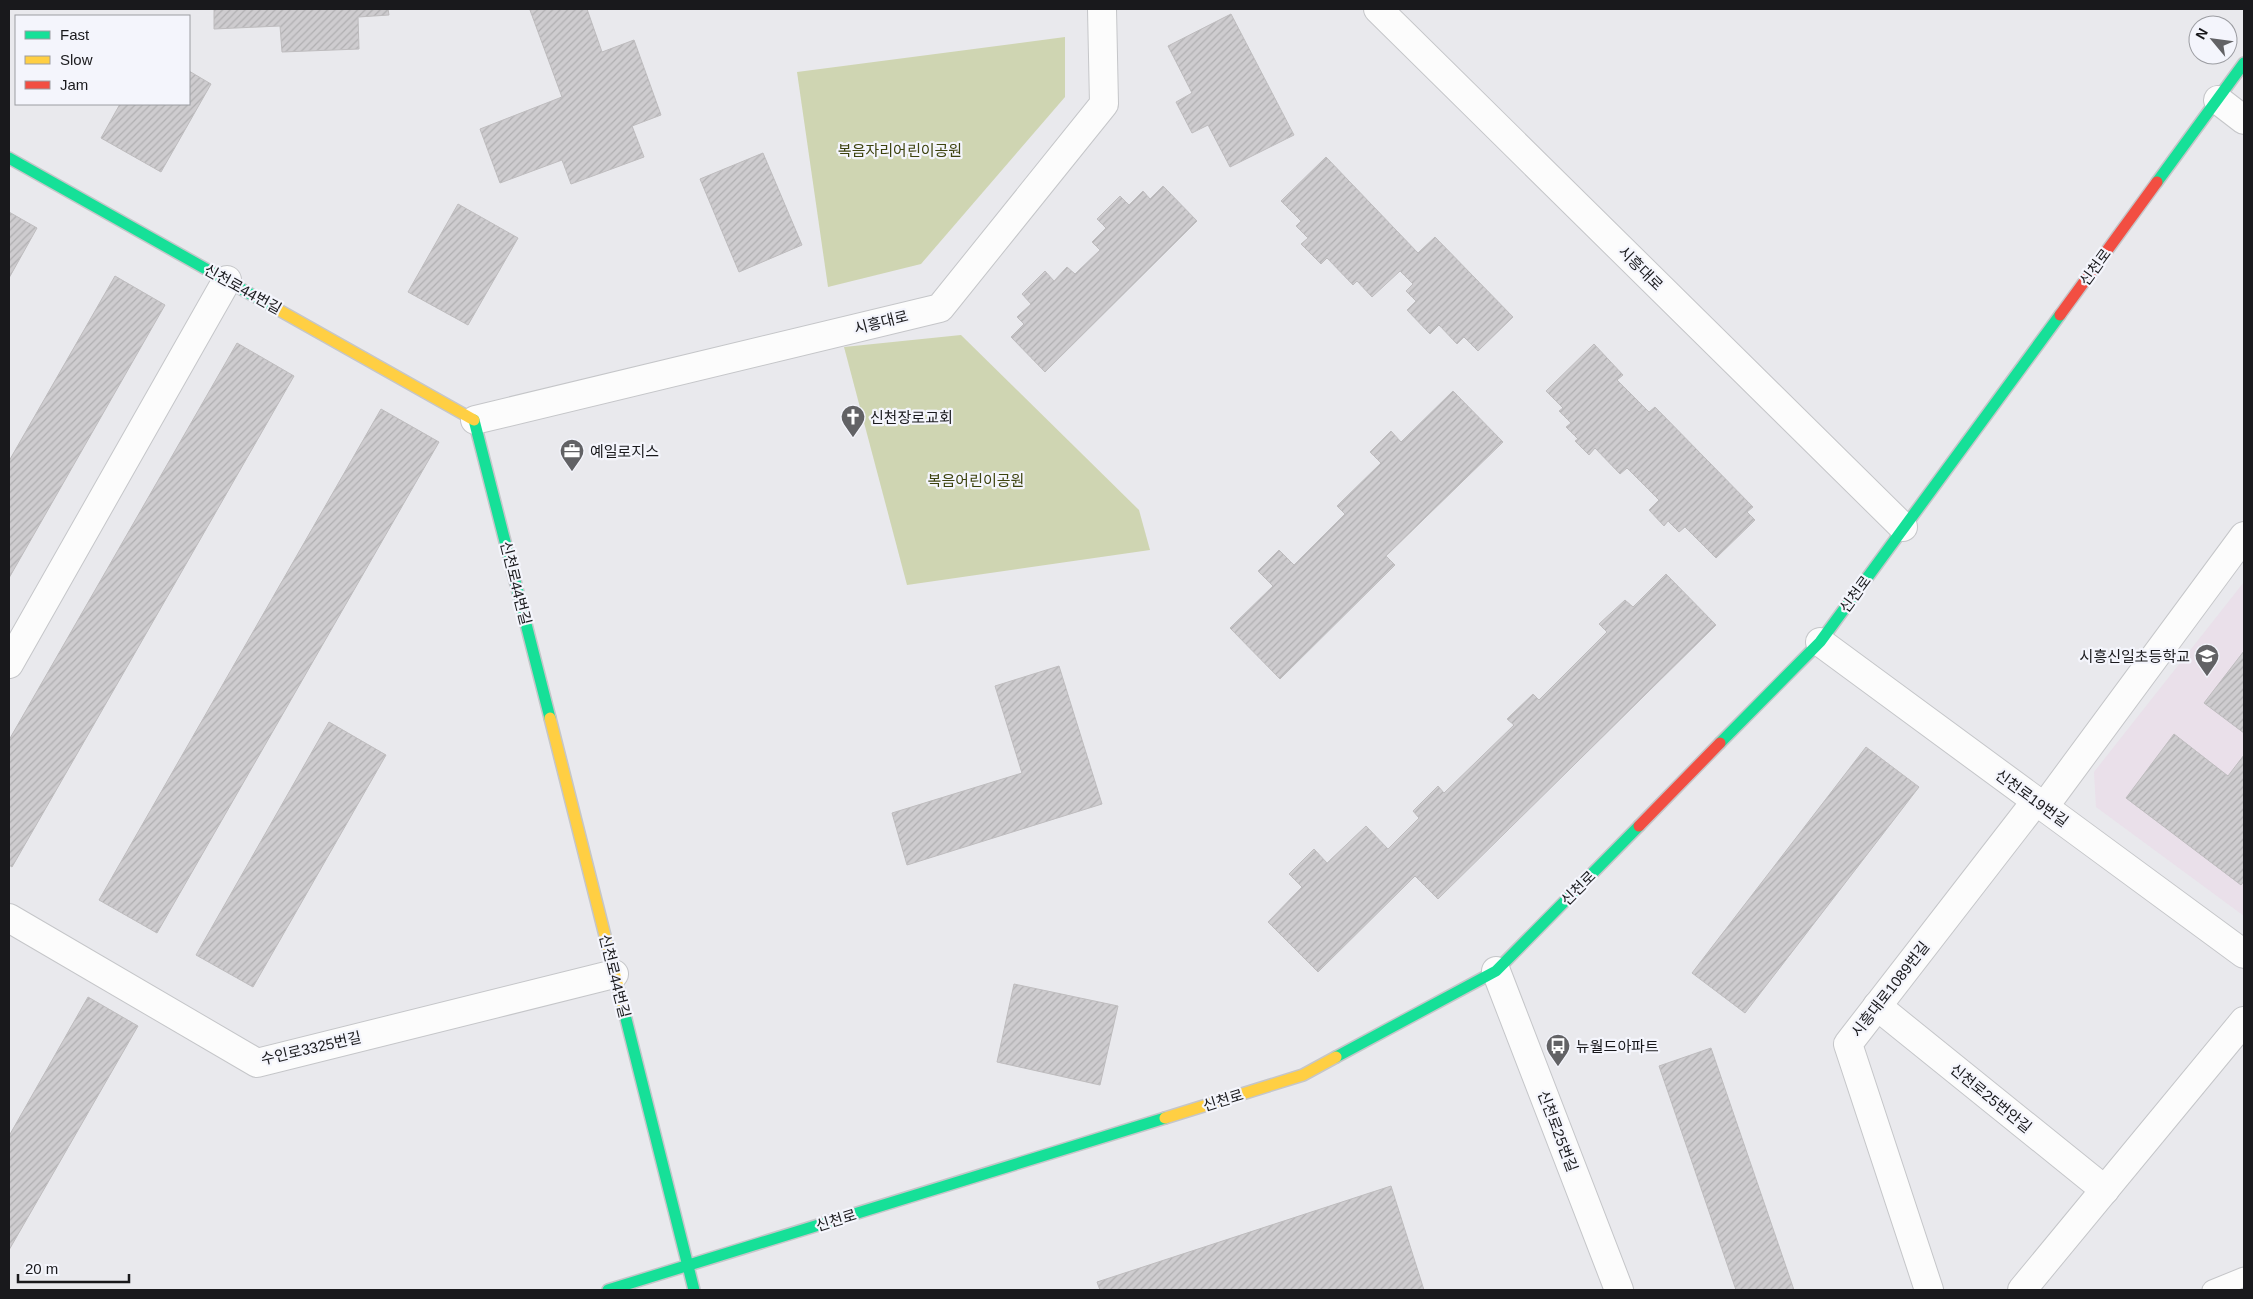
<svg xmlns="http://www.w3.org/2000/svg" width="2253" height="1299" viewBox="0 0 2253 1299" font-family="Arial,'Noto Sans KR',sans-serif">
<defs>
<pattern id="building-hatch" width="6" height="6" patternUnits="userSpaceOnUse" patternTransform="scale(1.25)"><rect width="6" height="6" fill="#cecccf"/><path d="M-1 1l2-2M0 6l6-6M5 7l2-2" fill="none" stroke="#b0afb1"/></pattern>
</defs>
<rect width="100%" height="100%" fill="#e9e9ed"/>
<!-- education -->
<polygon fill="#eae0ea" points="2244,582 2244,916 2096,807 2094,772"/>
<!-- green -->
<g fill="#cfd5b2">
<polygon points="1065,37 1065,97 921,264 828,287 797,72"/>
<polygon points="961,335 1139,510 1150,550 907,585 844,347"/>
</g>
<!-- building -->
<g fill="url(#building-hatch)" stroke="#bebcbe">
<polygon points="214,9 388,9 389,15 358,17 359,49 282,52 280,26 214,29"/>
<polygon points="535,9 587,9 602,52 634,40 661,115 632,126 644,157 571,184 562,160 500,183 480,129 562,97 530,10"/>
<polygon points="1231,14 1294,135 1230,167 1208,125 1192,133 1176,102 1192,93 1168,46"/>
<polygon points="189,71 211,84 161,172 101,138 120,104 189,104"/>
<polygon points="763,153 802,245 739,272 700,179"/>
<polygon points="1326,157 1418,253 1435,237 1513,317 1478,351 1464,337 1457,344 1439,325 1430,334 1407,310 1416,301 1406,291 1413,284 1400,271 1372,297 1357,281 1353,285 1327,258 1321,264 1301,244 1308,238 1296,226 1301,221 1281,201"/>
<polygon points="1163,186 1197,221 1045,372 1011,337 1024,324 1017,317 1031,304 1022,294 1045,271 1054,281 1067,267 1075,274 1100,250 1092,242 1106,228 1097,219 1120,196 1129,205 1143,191 1150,199"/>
<polygon points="458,204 518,238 468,325 408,292"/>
<polygon points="9,212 37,228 9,278"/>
<polygon points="115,276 165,305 9,578 9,461"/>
<polygon points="237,343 294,376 12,867 9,865 9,740"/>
<polygon points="1594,344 1623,375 1617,380 1649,412 1655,407 1753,507 1747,512 1755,520 1716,558 1685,527 1679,532 1668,521 1664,526 1649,510 1659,500 1627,468 1620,474 1595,448 1589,455 1575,441 1578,439 1566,427 1571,423 1559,411 1563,408 1546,391"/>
<polygon points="1453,391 1503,442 1386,556 1395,565 1280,679 1230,628 1273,586 1258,571 1279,550 1294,565 1345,514 1337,506 1381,463 1370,452 1391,431 1401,442"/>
<polygon points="381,409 439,442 157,933 99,900"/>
<polygon points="1666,574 1716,625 1438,899 1415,876 1318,972 1268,922 1302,887 1289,874 1314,849 1327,863 1366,826 1388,849 1419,818 1413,811 1438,786 1444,793 1514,725 1507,719 1533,694 1539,700 1607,632 1599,624 1625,600 1633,607"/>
<polygon points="2244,651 2244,733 2204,703"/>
<polygon points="1059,666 1102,804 907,865 892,813 1022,773 995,686"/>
<polygon points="329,722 386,755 253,987 196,955"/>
<polygon points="2174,734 2228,776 2244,755 2244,881 2241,885 2126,798"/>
<polygon points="1866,747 1919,787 1745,1013 1692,973"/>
<polygon points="1014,984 1118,1006 1100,1085 997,1062"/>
<polygon points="88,997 138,1026 9,1250 9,1136"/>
<polygon points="1711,1048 1794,1290 1736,1290 1659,1066"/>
<polygon points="1391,1186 1424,1290 1100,1290 1097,1282"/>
</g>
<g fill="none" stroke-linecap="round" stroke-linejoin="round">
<defs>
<polyline id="lane" points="2212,1290 2244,1277"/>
<g id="street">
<polyline points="1378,9 1903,527"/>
<polyline points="2218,100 2244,120"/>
<polyline points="475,420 940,308 1104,104 1102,9"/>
<polyline points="1820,642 2244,954"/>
<polyline points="9,664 227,280"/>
<polyline points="2044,807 2244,536"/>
<polyline points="9,918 257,1063 614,974"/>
<polyline points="1496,971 1619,1290"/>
<polyline points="1877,1006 2105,1190"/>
<polyline points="1929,1290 1848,1044 2036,801"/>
<polyline points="2022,1290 2244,1021"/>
</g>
<g id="fast">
<polyline points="9,158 277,309"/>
<polyline points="2157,182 2244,63"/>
<polyline points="474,420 550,718"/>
<polyline points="1720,743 1820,642 2060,315"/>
<polyline points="622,1003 694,1290"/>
<polyline points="1336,1057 1496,971 1639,826"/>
<polyline points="608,1290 1165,1118"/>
</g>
<g id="slow">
<polyline points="277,309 474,420"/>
<polyline points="550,718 622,1003"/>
<polyline points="1165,1118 1303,1075 1336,1057"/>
</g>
<g id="jam">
<polyline points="2060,315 2157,182"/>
<polyline points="1639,826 1720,743"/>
</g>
</defs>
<!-- lane casing -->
<use href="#lane" stroke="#c5c6c9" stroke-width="21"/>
<!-- street casing -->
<use href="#street" stroke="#c5c6c9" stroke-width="30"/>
<!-- fast casing -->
<use href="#fast" stroke="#c5c6c9" stroke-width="14"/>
<!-- slow casing -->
<use href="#slow" stroke="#c5c6c9" stroke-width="14"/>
<!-- jam casing -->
<use href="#jam" stroke="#c5c6c9" stroke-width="14"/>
<!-- lane -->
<use href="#lane" stroke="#fcfcfc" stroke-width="19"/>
<!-- street -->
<use href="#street" stroke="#fcfcfc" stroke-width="28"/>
<!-- fast -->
<use href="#fast" stroke="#16e098" stroke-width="11"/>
<!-- slow -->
<use href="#slow" stroke="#ffcf43" stroke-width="11"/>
<!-- jam -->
<use href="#jam" stroke="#f24e42" stroke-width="11"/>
</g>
<!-- icons -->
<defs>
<symbol id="church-pin" viewBox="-11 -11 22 30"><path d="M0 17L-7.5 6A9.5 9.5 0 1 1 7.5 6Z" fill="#626265" stroke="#f4f5fc"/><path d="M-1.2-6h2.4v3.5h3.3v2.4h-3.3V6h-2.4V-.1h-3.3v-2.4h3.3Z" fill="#fff"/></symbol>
<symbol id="office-pin" viewBox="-11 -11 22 30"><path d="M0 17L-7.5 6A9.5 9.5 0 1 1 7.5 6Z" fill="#626265" stroke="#f4f5fc"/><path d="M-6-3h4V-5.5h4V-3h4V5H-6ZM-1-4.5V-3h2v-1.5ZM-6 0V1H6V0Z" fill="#fff"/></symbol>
<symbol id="school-pin" viewBox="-11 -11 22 30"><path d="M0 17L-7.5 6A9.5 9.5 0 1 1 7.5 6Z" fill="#626265" stroke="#f4f5fc"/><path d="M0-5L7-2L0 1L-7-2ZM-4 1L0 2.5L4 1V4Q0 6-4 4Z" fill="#fff"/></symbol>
<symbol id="bus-pin" viewBox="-11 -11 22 30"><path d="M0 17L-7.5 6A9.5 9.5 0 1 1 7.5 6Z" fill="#626265" stroke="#f4f5fc"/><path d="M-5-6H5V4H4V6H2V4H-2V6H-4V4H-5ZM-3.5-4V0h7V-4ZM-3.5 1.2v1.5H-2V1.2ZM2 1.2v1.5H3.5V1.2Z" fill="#fff"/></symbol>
</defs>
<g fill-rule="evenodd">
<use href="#church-pin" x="839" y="403" width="28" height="38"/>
<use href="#office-pin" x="558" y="437" width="28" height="38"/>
<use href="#school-pin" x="2193" y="642" width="28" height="38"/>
<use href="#bus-pin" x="1544" y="1032" width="28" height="38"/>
</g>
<g text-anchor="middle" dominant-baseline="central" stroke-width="4.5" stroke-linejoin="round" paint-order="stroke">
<!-- park labels -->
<g font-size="15" fill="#3c420d" stroke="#f4f5fc">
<text x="900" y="150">복음자리어린이공원</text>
<text x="976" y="480">복음어린이공원</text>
</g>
<!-- street labels -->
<g font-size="15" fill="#19191c" stroke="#f4f5fc">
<text transform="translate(2095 267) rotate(-54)">신천로</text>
<text transform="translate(1641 268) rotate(45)">시흥대로</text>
<text transform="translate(243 289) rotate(29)">신천로44번길</text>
<text transform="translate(881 322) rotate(-14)">시흥대로</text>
<text transform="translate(516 583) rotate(76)">신천로44번길</text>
<text transform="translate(1855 594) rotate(-54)">신천로</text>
<text transform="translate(2032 798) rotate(36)">신천로19번길</text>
<text transform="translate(1578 888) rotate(-45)">신천로</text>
<text transform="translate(615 976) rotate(76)">신천로44번길</text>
<text transform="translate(1890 989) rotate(-52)">시흥대로1089번길</text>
<text transform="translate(311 1048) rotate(-13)">수인로3325번길</text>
<text transform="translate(1991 1098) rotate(39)">신천로25번안길</text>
<text transform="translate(1223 1100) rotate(-17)">신천로</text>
<text transform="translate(1558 1131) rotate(69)">신천로25번길</text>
<text transform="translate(836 1220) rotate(-17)">신천로</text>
</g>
<!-- poi labels -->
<g font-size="15" fill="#19191c" stroke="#f4f5fc" text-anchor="start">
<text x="870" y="417">신천장로교회</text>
<text x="590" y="451">예일로지스</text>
<text x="2190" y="656" text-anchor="end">시흥신일초등학교</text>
<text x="1576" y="1046">뉴월드아파트</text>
</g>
</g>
<!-- border -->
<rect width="2253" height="1299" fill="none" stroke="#19191c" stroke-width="20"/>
<!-- legend -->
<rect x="15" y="15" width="175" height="90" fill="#f4f5fc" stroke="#9c9da2"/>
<rect x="25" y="31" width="25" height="8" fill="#16e098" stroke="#9c9da2"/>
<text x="60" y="40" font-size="15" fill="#19191c">Fast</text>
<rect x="25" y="56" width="25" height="8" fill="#ffcf43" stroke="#9c9da2"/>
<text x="60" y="65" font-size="15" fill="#19191c">Slow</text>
<rect x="25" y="81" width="25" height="8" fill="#f24e42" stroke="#9c9da2"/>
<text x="60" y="90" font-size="15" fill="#19191c">Jam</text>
<!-- north arrow -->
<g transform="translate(2213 40) rotate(299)"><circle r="24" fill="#f4f5fc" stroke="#9c9da2"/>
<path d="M0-4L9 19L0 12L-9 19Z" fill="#626265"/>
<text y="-8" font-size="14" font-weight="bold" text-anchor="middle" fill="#19191c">N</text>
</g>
<!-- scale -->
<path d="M18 1274v8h111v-8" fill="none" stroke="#19191c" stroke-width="2.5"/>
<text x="25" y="1274" font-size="15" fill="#19191c" stroke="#f4f5fc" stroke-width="4" paint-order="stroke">20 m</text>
</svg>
